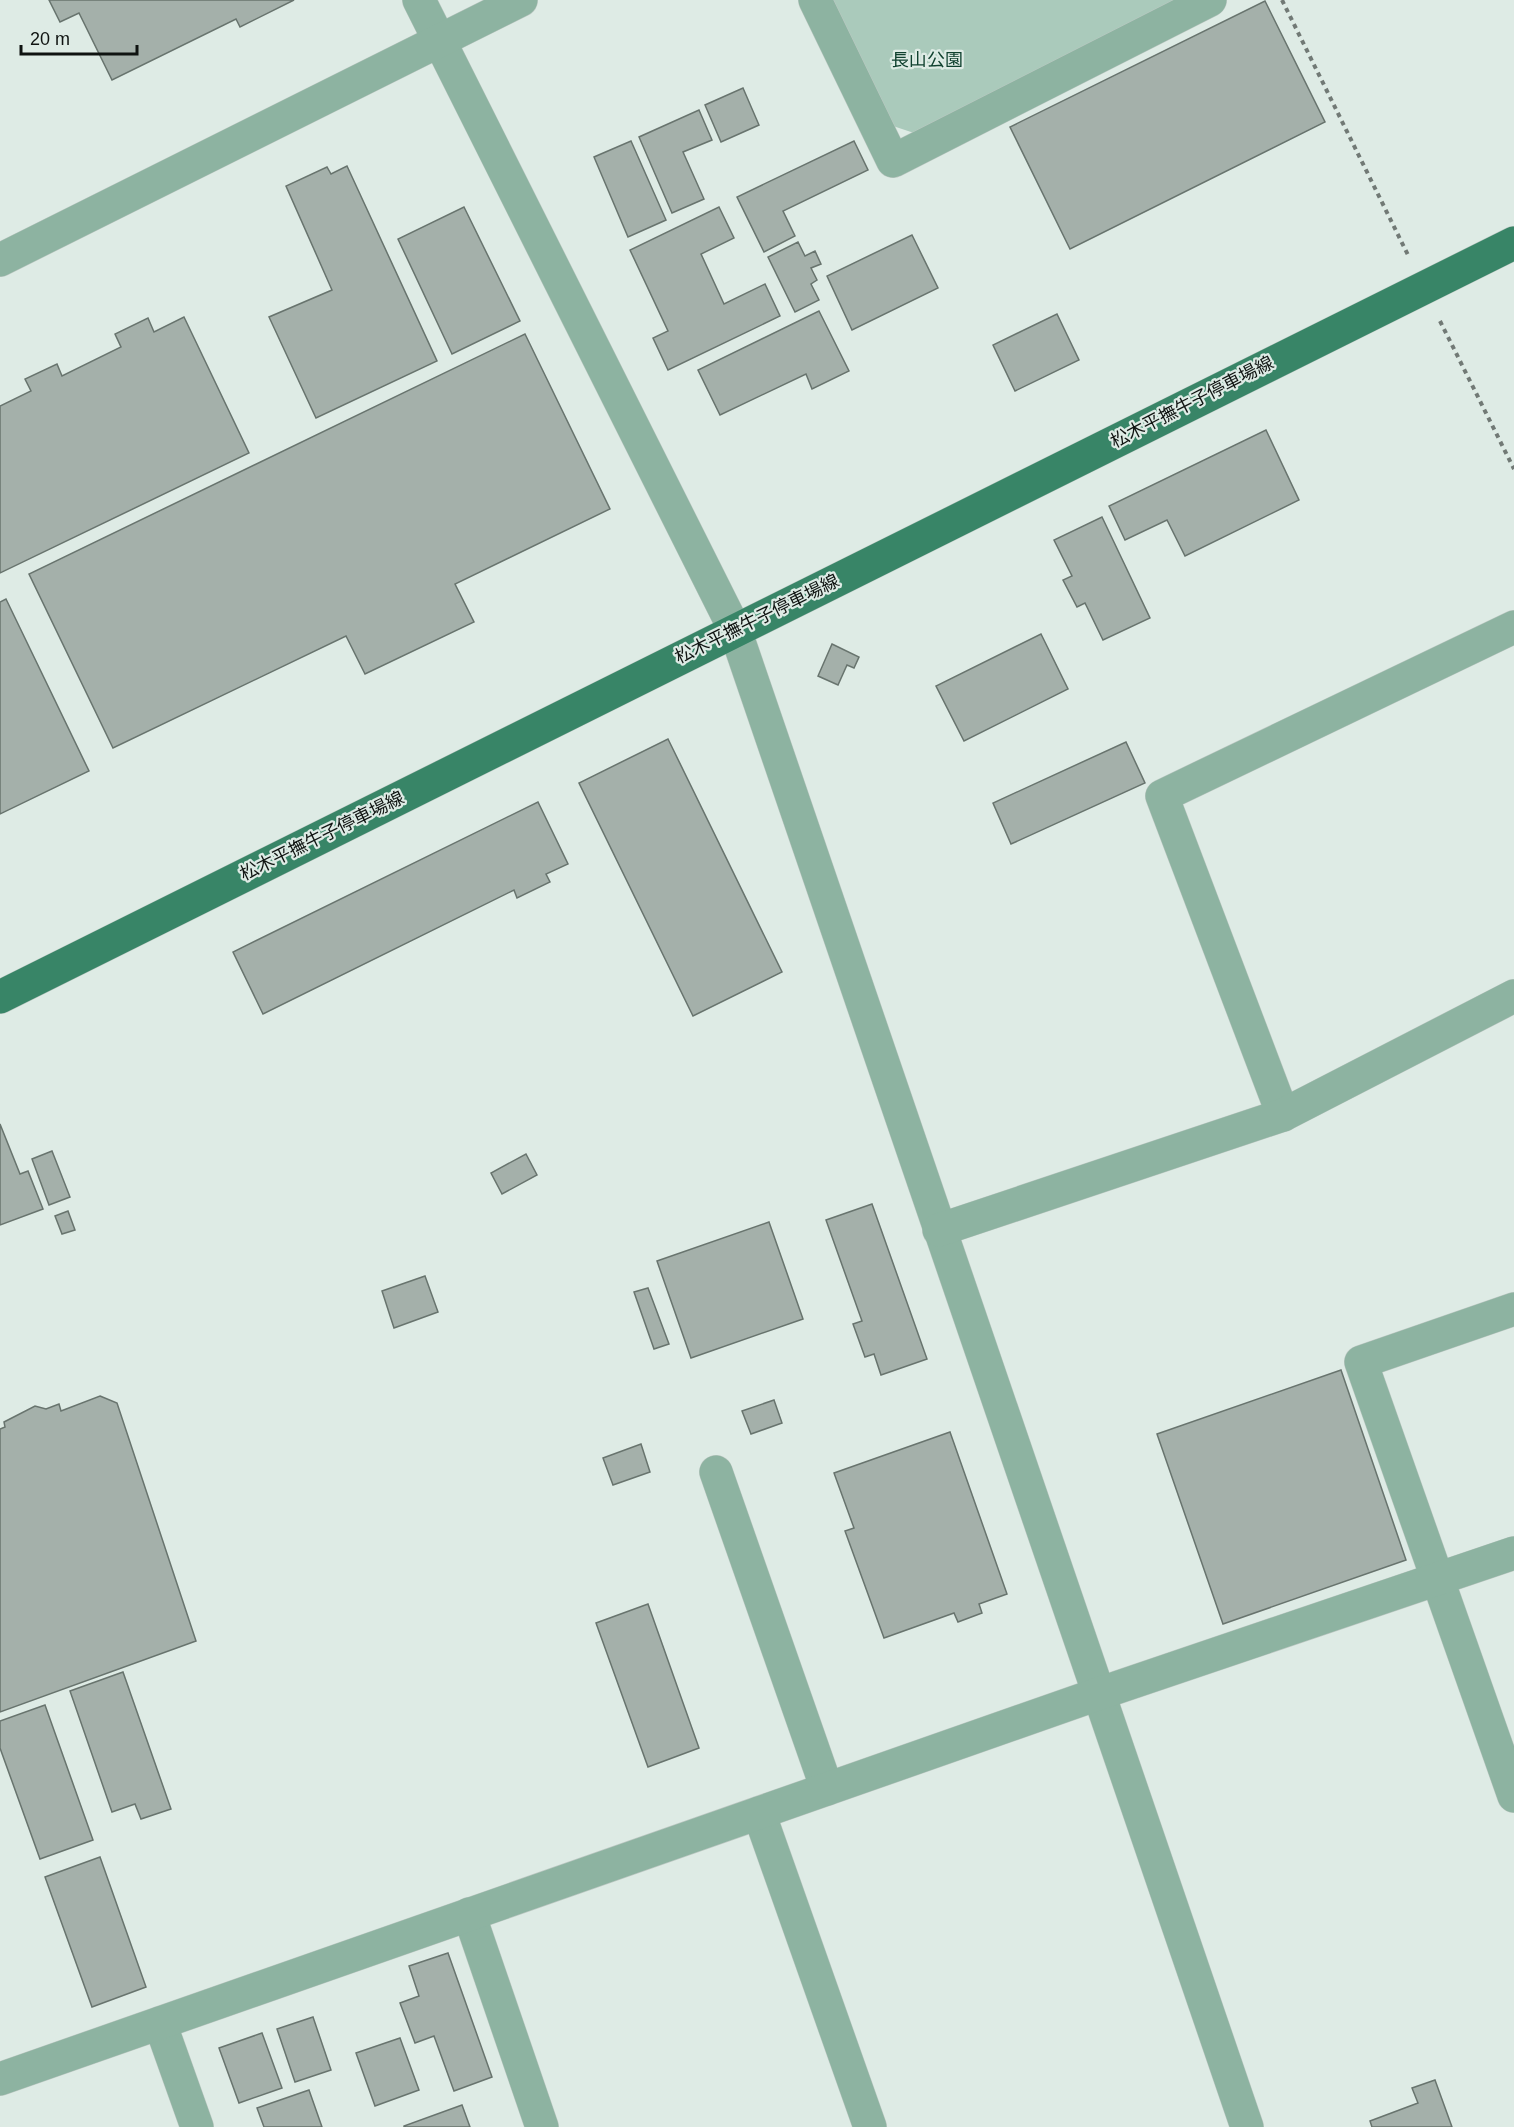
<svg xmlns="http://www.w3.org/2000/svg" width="1514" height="2127" viewBox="0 0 1514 2127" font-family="Arial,'Noto Sans JP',sans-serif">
<rect width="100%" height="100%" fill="#deebe5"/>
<!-- green -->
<polygon fill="#aacabb" points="831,0 1178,0 914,133 893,126"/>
<!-- building -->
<g fill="#a4b0aa" stroke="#68746e" stroke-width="1.5">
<polygon points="49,0 294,0 240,27 236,19 112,80 79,13 60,22"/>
<polygon points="1265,1 1325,122 1070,249 1010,127"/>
<polygon points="743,88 759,125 721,142 705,105"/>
<polygon points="699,110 712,140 683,152 704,199 672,213 639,137"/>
<polygon points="631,141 666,220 628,237 594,157"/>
<polygon points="854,141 868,170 783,211 795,236 764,252 737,197"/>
<polygon points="347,166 437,361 316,418 269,317 332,290 286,186 327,167 331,174"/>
<polygon points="464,207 520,321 452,354 398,239"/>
<polygon points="719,207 734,238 701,254 724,304 765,284 780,316 668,370 653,338 668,331 630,250"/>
<polygon points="912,235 938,288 852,330 827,276"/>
<polygon points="798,242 805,256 815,251 821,264 811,268 817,280 811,284 819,300 795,312 768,257"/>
<polygon points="819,311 849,371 812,389 806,374 720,415 698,370"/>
<polygon points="1057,314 1079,360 1015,391 993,345"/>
<polygon points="184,317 249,453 0,573 0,406 31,391 25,379 57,364 62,376 121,347 115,334 148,318 154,332"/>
<polygon points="525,334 610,509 455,584 474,622 365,674 346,636 113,748 29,574"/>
<polygon points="1266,430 1299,500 1185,556 1167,520 1125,540 1109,506"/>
<polygon points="1102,517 1150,618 1103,640 1085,603 1077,607 1063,580 1072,576 1054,540"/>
<polygon points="6,599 89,771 0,814 0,602"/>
<polygon points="1041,634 1068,689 964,741 936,686"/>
<polygon points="832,644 859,657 854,668 847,665 838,685 818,676"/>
<polygon points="668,739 782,972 693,1016 579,783"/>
<polygon points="1126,742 1145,783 1011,844 993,803"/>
<polygon points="538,802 568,864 546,874 550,882 517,898 514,890 263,1014 233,952"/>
<polygon points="0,1124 20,1174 28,1171 43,1209 0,1225"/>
<polygon points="52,1151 70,1197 49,1205 32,1159"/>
<polygon points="526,1154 537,1175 502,1194 491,1173"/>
<polygon points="872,1204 927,1359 881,1375 874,1354 865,1357 853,1324 862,1321 826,1220"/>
<polygon points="68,1211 75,1230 62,1234 55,1216"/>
<polygon points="769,1222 803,1319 691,1358 657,1261"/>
<polygon points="425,1276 438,1312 394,1328 382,1291"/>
<polygon points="648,1288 669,1344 654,1349 634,1292"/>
<polygon points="1341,1370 1406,1560 1223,1624 1157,1434"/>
<polygon points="100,1396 117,1403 196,1641 0,1712 0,1429 5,1427 4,1422 35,1406 46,1409 59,1404 61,1411"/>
<polygon points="774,1400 782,1423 751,1434 742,1411"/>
<polygon points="950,1432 1007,1594 979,1604 982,1613 958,1622 954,1613 884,1638 845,1531 854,1528 834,1473"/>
<polygon points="641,1444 650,1472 613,1485 603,1458"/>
<polygon points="648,1604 699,1748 648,1767 596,1623"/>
<polygon points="123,1672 171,1809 141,1819 135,1804 112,1812 70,1691"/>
<polygon points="45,1705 93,1840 40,1859 0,1748 0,1721"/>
<polygon points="100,1857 146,1987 92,2007 45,1877"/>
<polygon points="448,1953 492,2077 454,2091 434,2036 415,2043 400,2003 419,1996 409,1966"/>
<polygon points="313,2017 331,2070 295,2082 277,2029"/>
<polygon points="262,2033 282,2088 239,2103 219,2048"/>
<polygon points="400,2038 419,2090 375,2106 356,2053"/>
<polygon points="1435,2080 1452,2127 1372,2127 1370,2121 1418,2103 1412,2088"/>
<polygon points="309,2090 322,2127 264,2127 257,2108"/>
<polygon points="462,2105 470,2127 404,2127 404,2126"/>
</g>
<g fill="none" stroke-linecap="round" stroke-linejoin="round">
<defs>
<g id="minor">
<polyline points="419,0 735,630 1247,2127"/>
<polyline points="815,0 893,161 1210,0"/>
<polyline points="0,260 521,0"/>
<polyline points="1283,1115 1162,796 1514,627"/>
<polyline points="939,1230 1283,1115 1514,996"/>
<polyline points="1514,1309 1361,1362 1514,1796"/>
<polyline points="716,1472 827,1789"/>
<polyline points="759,1813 870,2127"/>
<polyline points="469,1914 542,2127"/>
<polyline points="160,2023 197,2127"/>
<polyline points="0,2079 1098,1694 1514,1553"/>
</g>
<polyline id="major" points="0,997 1514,243"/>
</defs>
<!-- minor casing -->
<use href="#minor" stroke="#bdc8c3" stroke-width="34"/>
<!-- major casing -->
<use href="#major" stroke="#bdc8c3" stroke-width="34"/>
<!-- path -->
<g stroke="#717975" stroke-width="4" stroke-dasharray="4.5 4.5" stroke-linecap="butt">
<polyline points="1282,0 1408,255"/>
<polyline points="1440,321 1514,469"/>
</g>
<!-- minor -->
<use href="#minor" stroke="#8db3a1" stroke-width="33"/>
<!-- major -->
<use href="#major" stroke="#388567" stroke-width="33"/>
</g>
<g text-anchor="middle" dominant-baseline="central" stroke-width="4.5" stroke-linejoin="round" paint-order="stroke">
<!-- park labels -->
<g font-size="18" fill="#114230" stroke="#deebe5">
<text x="927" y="60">長山公園</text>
</g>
<!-- street labels -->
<g font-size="18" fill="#0f1311" stroke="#deebe5">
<text transform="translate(1192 402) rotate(-27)">松木平撫牛子停車場線</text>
<text transform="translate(757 619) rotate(-26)">松木平撫牛子停車場線</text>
<text transform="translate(322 836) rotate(-26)">松木平撫牛子停車場線</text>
</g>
</g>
<!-- scale -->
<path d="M21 45v9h116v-9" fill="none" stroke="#0f1311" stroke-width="3"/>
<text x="30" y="45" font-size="18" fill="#0f1311" stroke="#deebe5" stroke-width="4.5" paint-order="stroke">20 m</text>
</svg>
